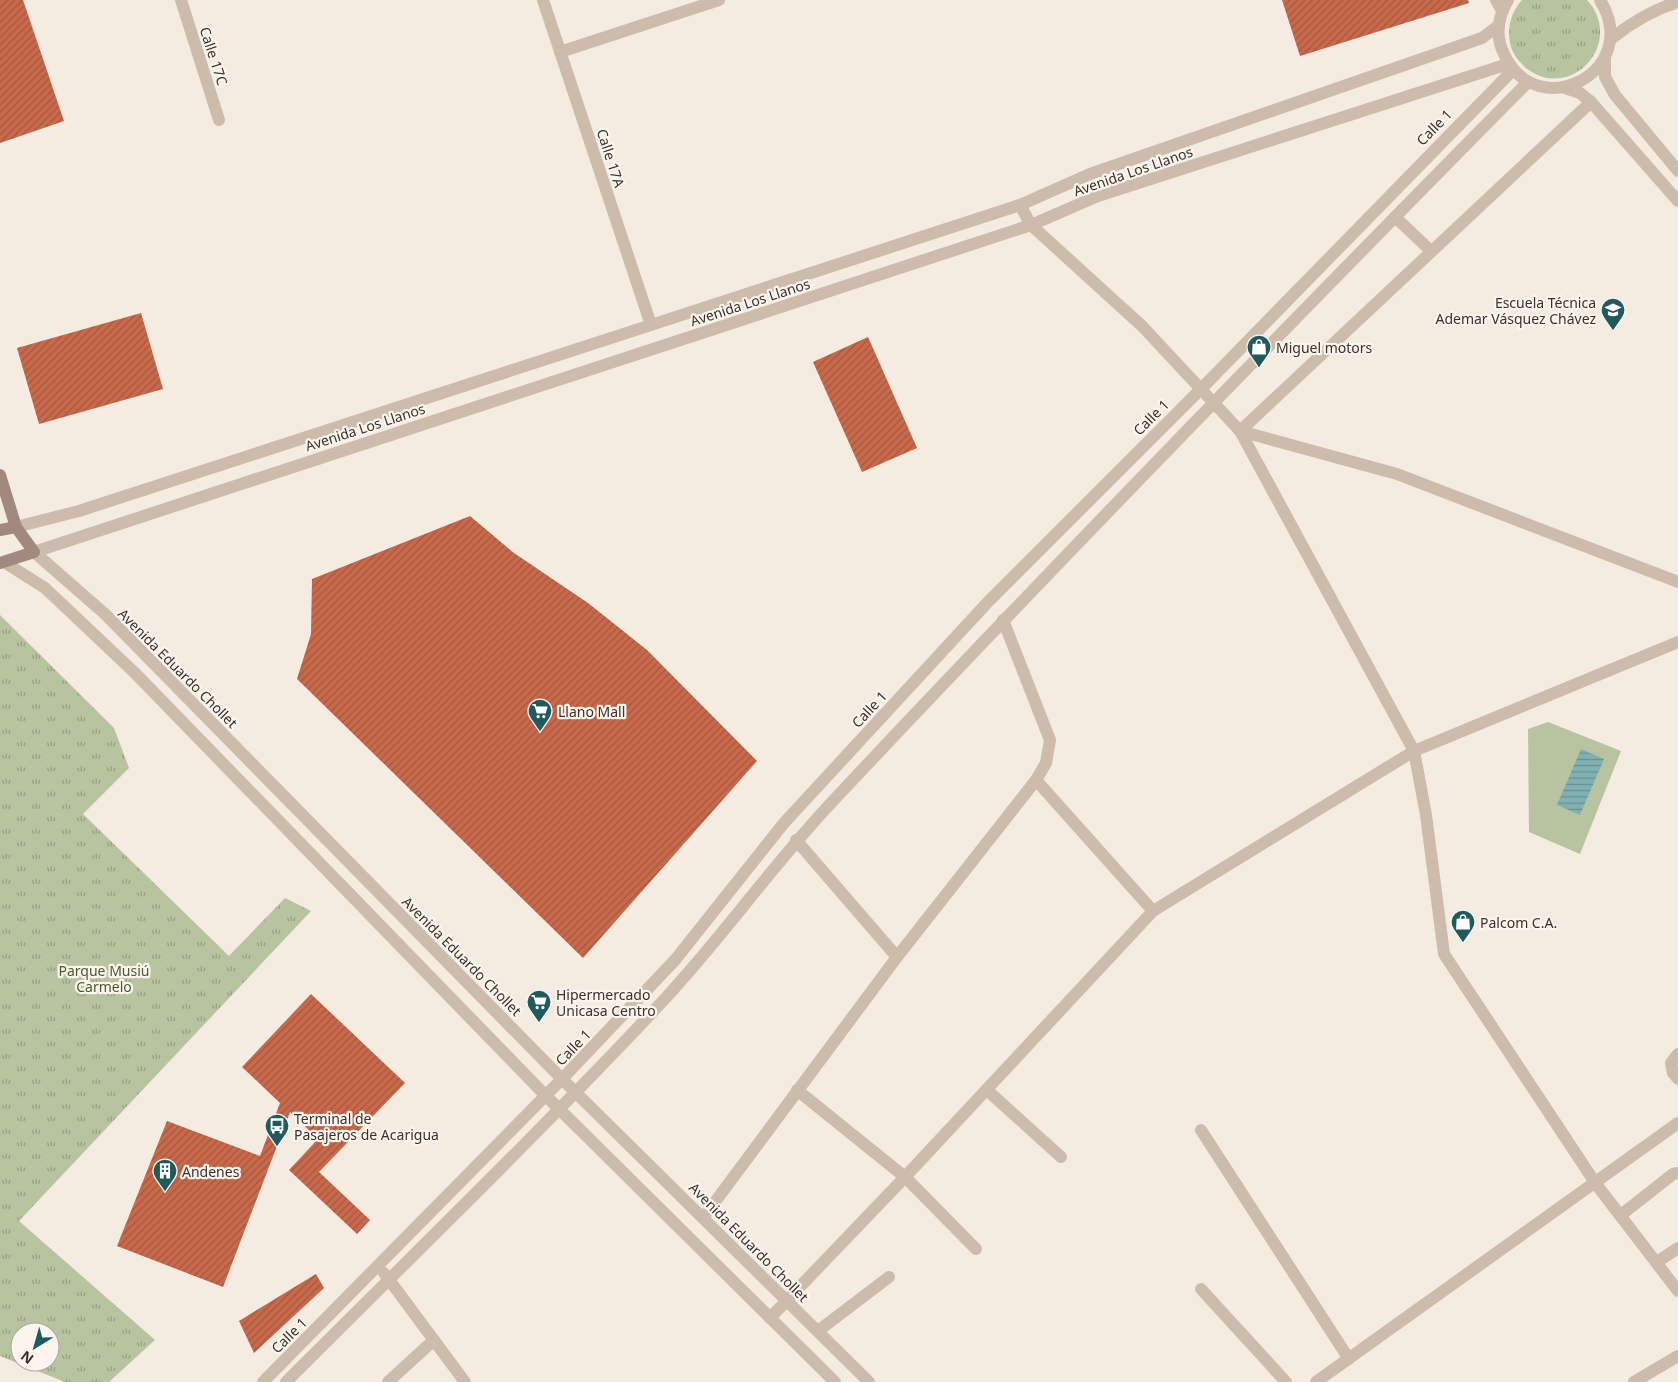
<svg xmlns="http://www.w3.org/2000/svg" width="1678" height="1382" viewBox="0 0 1678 1382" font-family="'Noto Sans',sans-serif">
<defs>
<pattern id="grass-tufts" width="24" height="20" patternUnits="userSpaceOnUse" patternTransform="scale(1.25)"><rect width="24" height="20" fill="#b8c4a0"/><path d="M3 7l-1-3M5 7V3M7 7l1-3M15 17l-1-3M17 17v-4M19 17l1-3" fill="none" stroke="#97a083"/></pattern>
<pattern id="water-rules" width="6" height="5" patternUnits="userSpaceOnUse" patternTransform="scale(1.25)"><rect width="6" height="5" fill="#7fb0b2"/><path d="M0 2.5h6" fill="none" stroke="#699091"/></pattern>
<pattern id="building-hatch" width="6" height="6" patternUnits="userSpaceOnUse" patternTransform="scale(1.25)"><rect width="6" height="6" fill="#c8694b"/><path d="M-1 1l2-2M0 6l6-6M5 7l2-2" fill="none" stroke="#a4573f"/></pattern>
</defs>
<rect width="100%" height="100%" fill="#f4ebe1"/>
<!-- grass -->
<g fill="url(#grass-tufts)" fill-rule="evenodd">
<path d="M1522 0H1587C1626 43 1570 103 1526 68 1518 61 1512 53 1510 43 1507 27 1511 12 1522 0Z"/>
<path d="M0 615 114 728 129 768 83 814 229 956 285 898 311 911 19 1221 155 1340 109 1382H65L0 1356ZM20 1332H50V1362H20Z"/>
</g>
<!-- pitch -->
<polygon fill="#b8c4a0" points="1548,722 1621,751 1580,854 1529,832 1528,729"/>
<!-- water -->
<polygon fill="url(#water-rules)" points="1581,749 1604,759 1580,815 1557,805"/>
<!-- building -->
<g fill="url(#building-hatch)">
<polygon points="0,0 23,0 64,121 0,143"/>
<polygon points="1282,0 1468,0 1469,3 1300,56"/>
<polygon points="141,313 163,389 39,424 17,348"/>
<polygon points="868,337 917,448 862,472 813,362"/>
<polygon points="470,516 514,553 588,603 647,650 757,761 583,958 297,679 311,634 312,579"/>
<polygon points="311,994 405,1083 319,1172 370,1220 357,1234 289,1170 318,1139 290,1112 223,1287 117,1246 167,1121 260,1156 280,1103 242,1067"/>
<polygon points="316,1274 324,1288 254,1353 239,1321"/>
</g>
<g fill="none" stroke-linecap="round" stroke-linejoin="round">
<!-- minor -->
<g stroke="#cdbbac" stroke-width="12">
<polyline points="181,0 219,120"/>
<polyline points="543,0 651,325"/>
<polyline points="1496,0 1502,11"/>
<polyline points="560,52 719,0"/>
<polyline points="1605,57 1605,77 1615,95 1678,171"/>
<polyline points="1565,88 1580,93 1591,102 1678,201"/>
<polyline points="1020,205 1031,225 1142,326 1240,431 1414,751 1426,815 1444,954 1596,1184 1678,1291"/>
<polyline points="1395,217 1431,251"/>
<polyline points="1240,431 1591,102"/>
<polyline points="1240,431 1397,474 1678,582"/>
<polyline points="1036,780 1153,911"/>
<polyline points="796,840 897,957"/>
<polyline points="1678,1054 1671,1063 1673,1073 1678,1079"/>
<polyline points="797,1090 905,1177 976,1249"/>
<polyline points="987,1090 1061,1157"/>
<polyline points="1201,1130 1349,1359"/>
<polyline points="1621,1215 1673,1174 1678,1173"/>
<polyline points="703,1218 897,957 1036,780 1046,763 1050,740 1003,620"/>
<polyline points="1657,1262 1678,1248"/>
<polyline points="384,1273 465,1382"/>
<polyline points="1201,1289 1286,1382"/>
<polyline points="770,1318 905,1177 1153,911 1414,751 1678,642"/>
<polyline points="818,1331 889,1277"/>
<polyline points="263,1382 562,1079 675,960 784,823 987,603 1201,389 1513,70"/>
<path d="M286 1382C412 1256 540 1132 661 1003 721 939 771 867 831 803 1060 559 1293 320 1528 82"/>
<polyline points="388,1382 434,1340"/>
<polyline points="1316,1382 1678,1123"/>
<polyline points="1634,1382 1678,1356"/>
</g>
<!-- tertiary -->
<g stroke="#cdbbac" stroke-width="12">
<path d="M1508 0C1498 17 1495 36 1504 54 1537 126 1644 71 1600 0"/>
<path d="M1611 39C1632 22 1652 10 1678 2"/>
<polyline points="16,527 79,511 1020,205 1090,174 1482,38 1498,26"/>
<polyline points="4,562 45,588 135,673 546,1096 835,1382"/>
<polyline points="869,1382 562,1079 105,614 34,552 1031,225 1098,196 1508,64"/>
</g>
<!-- secondary -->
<g stroke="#a18a7d" stroke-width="12">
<polyline points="0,475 16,527 34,552 0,563"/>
<polyline points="0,530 16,527"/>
</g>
</g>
<!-- icons -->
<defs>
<symbol id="school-pin" viewBox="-11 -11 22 30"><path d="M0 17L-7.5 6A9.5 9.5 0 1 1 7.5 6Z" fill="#1f5a5e" stroke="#fbf5ee"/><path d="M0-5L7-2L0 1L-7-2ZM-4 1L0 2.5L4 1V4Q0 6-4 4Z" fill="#fff"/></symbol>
<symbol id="shop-pin" viewBox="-11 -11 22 30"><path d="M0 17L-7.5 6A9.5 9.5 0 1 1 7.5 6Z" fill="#1f5a5e" stroke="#fbf5ee"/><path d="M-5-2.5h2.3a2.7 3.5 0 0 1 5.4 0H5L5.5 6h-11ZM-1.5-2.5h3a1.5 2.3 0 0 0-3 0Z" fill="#fff"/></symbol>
<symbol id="supermarket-pin" viewBox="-11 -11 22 30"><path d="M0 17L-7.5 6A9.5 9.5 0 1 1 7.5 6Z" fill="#1f5a5e" stroke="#fbf5ee"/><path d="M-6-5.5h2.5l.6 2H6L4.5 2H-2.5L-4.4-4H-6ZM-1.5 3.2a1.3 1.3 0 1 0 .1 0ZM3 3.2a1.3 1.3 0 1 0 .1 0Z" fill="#fff"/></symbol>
<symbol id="bus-pin" viewBox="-11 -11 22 30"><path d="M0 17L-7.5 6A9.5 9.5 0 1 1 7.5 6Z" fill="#1f5a5e" stroke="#fbf5ee"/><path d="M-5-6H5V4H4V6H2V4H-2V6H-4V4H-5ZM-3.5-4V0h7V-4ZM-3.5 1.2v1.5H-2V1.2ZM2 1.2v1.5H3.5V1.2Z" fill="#fff"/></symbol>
<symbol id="building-pin" viewBox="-11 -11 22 30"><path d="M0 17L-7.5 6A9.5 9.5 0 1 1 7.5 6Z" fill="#1f5a5e" stroke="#fbf5ee"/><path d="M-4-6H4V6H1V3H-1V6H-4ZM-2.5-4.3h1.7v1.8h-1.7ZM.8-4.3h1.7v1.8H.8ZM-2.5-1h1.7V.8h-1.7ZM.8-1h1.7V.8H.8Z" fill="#fff"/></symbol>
</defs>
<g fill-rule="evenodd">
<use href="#school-pin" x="1599" y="296" width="28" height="38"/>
<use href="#shop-pin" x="1245" y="333" width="28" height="38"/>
<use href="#supermarket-pin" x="526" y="697" width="28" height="38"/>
<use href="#shop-pin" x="1449" y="908" width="28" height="38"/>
<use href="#supermarket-pin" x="525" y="988" width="28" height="38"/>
<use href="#bus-pin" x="263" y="1112" width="28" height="38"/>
<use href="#building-pin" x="151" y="1157" width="28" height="38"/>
</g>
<g text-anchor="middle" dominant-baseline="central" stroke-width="4.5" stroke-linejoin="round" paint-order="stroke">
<!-- street labels -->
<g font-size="14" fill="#3b302b" stroke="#fbf5ee">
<text transform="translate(214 56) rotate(72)">Calle 17C</text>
<text transform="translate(1434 127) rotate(-46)">Calle 1</text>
<text transform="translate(611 158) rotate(72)">Calle 17A</text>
<text transform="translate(1133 171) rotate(-19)">Avenida Los Llanos</text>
<text transform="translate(750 302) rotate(-18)">Avenida Los Llanos</text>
<text transform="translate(1151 417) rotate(-45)">Calle 1</text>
<text transform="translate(365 427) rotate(-18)">Avenida Los Llanos</text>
<text transform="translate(178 668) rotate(45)">Avenida Eduardo Chollet</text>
<text transform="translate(869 709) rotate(-47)">Calle 1</text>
<text transform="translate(462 956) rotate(45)">Avenida Eduardo Chollet</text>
<text transform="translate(573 1047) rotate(-46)">Calle 1</text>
<text transform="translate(749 1242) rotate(45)">Avenida Eduardo Chollet</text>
<text transform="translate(289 1335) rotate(-45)">Calle 1</text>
</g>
<!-- poi labels -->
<g font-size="14" fill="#3b302b" stroke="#fbf5ee" text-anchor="start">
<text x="1596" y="302" text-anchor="end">Escuela Técnica<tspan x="1596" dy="16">Ademar Vásquez Chávez</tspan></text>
<text x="1276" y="347">Miguel motors</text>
<text x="558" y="711">Llano Mall</text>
<text x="1480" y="922">Palcom C.A.</text>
<text x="556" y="994">Hipermercado<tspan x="556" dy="16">Unicasa Centro</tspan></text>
<text x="294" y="1118">Terminal de<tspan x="294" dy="16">Pasajeros de Acarigua</tspan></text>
<text x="182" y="1171">Andenes</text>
</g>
<!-- park labels -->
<g font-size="14" fill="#4a5a2e" stroke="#fbf5ee">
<text x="104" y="970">Parque Musiú<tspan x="104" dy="16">Carmelo</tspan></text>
</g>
</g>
<!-- north arrow -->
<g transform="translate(35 1347) rotate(217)"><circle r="24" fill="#fbf5ee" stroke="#aea6a0"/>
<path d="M0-4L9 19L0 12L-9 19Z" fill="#1f5a5e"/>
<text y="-8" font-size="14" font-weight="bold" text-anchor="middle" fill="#3b302b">N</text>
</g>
</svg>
